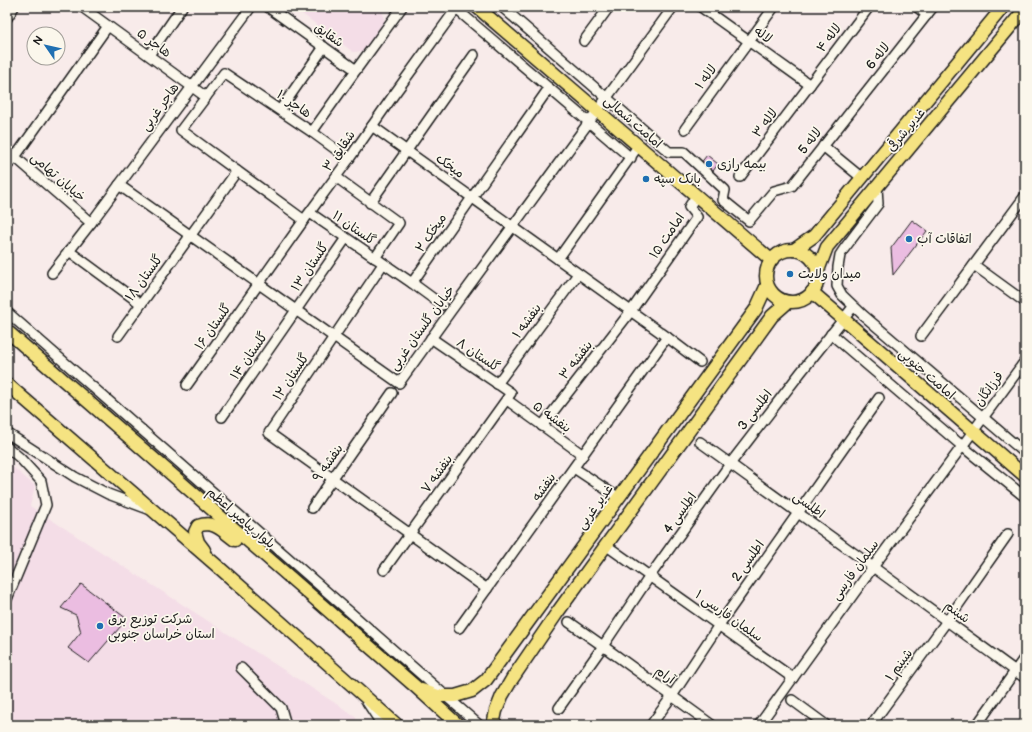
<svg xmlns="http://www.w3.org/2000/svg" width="1032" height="732" viewBox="0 0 1032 732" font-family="'Balsamiq Sans','Playpen Sans Arabic',sans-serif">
<rect width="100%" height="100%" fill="#f8ebea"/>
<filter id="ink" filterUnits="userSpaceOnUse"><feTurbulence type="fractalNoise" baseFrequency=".025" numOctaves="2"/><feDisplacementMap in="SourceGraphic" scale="8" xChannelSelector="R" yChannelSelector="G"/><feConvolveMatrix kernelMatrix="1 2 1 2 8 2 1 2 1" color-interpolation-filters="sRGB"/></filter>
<g filter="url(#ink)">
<!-- built -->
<g fill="#f4dde7">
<polygon points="293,7 378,7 383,11 384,22 363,51 353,52"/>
<polygon points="7,462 35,486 30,506 355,716 359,725 7,725"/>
</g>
<!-- building -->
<g fill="#ebbde1" stroke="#1c1c1c">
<polygon points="707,155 718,164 711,174 700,164"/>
<polygon points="912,220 927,231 893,275 891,248"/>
<polygon points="81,584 127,619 89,663 68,648 81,632 76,615 61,608"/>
</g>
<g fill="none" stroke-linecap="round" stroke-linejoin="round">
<defs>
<g id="minor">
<polyline points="82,7 206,97"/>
<polyline points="268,7 356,70"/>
<polyline points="454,7 631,158"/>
<polyline points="502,7 669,152 684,152 725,190 723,200 749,221 774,191 792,186 933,7"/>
<polyline points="701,7 810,85"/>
<polyline points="917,7 927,15"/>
<polyline points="7,18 14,7"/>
<polyline points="584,41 609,7"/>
<polyline points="149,55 182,7"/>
<polyline points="280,110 324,47"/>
<polyline points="372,126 667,337 700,362"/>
<polyline points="685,129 774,7"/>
<polyline points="312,132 356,70 402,7"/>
<polyline points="823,146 862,178"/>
<polyline points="7,150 91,223"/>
<polyline points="7,166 15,157 108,26"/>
<polyline points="336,177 399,223 375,258"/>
<polyline points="740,177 869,7"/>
<polyline points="119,185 399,383 450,312 673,7"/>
<polyline points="877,187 878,204 844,249 840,255 838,267 837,286 842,295 863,315 1025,453"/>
<polyline points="370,203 474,55"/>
<polyline points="310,213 412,283 442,305"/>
<polyline points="304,220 181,130 224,73 312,132 349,159"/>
<polyline points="69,251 141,304"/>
<polyline points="558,259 639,145"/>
<polyline points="383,264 269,433 487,589"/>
<polyline points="974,265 1025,302"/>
<polyline points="52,273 91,223 251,7"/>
<polyline points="412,283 549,88"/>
<polyline points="7,312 479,725"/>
<polyline points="831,334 962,446 1025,497"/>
<polyline points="118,336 237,171"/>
<polyline points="921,336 1025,196"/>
<polyline points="497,384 578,274"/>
<polyline points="187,385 304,220 349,159 393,96 456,9"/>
<polyline points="507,400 583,455"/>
<polyline points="222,417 346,238"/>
<polyline points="542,426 631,311 697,217 689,207 696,196"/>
<polyline points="7,433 75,477 108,494 148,509"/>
<polyline points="700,442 873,567 1025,678"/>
<polyline points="7,447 20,458 41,481 46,505 7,599"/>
<polyline points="574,468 619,498"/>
<polyline points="312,508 392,393"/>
<polyline points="607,546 793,678"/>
<polyline points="384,570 511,393 431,338"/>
<polyline points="569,622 603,646 712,725"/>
<polyline points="459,628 667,337"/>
<polyline points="241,668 281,708 286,725"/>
<polyline points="792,700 826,725"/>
<polyline points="367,702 382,725"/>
<polyline points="559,708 603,646 650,576 730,464 801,372 853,307"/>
<polyline points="651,725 672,696 719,625 879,398"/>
<polyline points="759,725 873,567 1025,361"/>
<polyline points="871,725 947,621 1008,534"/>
<polyline points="977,725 1025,657"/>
</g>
<g id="major">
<polyline points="477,7 771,260"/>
<polyline points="794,250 814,236 1003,7"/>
<circle cx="792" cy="276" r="26"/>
<polyline points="817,273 827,247 1025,9"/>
<polyline points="812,292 1025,476"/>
<polyline points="7,331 416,687 458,725"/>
<polyline points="7,384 223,571 397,725"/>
<path d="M204 550 198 542 195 532 198 526C215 520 222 531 235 540"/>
<polyline points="422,690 438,696 455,696 472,691 486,680 756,309 767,285"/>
<polyline points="493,725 496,711 502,696 512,679 557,613 772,316 788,302"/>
</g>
</defs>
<!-- minor casing -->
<use href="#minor" stroke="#1c1c1c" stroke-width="12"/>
<!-- major casing -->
<use href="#major" stroke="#1c1c1c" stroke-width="15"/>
<!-- minor -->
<use href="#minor" stroke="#fbf7ec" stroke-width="9"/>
<!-- major -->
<use href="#major" stroke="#f5e382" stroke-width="12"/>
</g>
</g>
<!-- markers -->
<g fill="#1f6fb2" stroke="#fbf7ec" stroke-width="1.5">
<circle cx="709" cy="164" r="4"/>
<circle cx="646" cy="179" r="4"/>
<circle cx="909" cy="239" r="4"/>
<circle cx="790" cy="274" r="4"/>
<circle cx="100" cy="626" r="4"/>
</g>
<g text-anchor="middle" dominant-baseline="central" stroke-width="3.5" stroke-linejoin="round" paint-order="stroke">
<!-- street labels -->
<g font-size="13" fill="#1c1c1c" stroke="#fbf7ec">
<text transform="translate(329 35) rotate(35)">شقایق</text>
<text transform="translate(763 35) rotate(36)">لاله</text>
<text transform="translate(829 38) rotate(-53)">لاله ۴</text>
<text transform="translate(154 43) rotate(36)">هاجر ۵</text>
<text transform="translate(878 56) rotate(-52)">لاله 6</text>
<text transform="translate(706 77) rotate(-54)">لاله ۱</text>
<text transform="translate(294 104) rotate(34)">هاجر ۱۰</text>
<text transform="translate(160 107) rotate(-54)">هاجر غربی</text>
<text transform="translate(633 122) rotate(41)">امامت شمالی</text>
<text transform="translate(765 123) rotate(-53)">لاله ۳</text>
<text transform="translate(906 130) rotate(-50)">غدیر شرقی</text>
<text transform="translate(810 141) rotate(-52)">لاله 5</text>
<text transform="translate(339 151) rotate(-55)">شقایق ۳</text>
<text transform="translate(450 166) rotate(36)">میخک</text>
<text transform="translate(58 177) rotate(41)">خیابان تهامی</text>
<text transform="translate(354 228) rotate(35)">گلستان ۱۱</text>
<text transform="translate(431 233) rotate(-55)">میخک ۲</text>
<text transform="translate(667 236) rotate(-56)">امامت ۱۵</text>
<text transform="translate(310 267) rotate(-56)">گلستان ۱۳</text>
<text transform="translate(144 278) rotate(-54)">گلستان ۱۸</text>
<text transform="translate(527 321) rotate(-54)">بنفشه ۱</text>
<text transform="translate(213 327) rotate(-55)">گلستان ۱۶</text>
<text transform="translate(422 328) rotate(-54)">خیابان گلستان غربی</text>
<text transform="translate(478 355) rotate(34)">گلستان ۸</text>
<text transform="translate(249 356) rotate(-55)">گلستان ۱۴</text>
<text transform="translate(576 360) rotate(-52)">بنفشه ۳</text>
<text transform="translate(927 374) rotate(41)">امامت جنوبی</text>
<text transform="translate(291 377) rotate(-56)">گلستان ۱۲</text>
<text transform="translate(989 389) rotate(-54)">فرزانگان</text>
<text transform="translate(755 410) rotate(-52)">اطلسی 3</text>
<text transform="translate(552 417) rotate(36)">بنفشه ۵</text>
<text transform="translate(328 463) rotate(-55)">بنفشه ۹</text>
<text transform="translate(437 474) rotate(-54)">بنفشه ۷</text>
<text transform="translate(544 487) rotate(-54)">بنفشه</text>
<text transform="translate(809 505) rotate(36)">اطلسی</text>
<text transform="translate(595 507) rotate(-54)">غدیر غربی</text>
<text transform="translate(680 513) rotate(-54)">اطلسی 4</text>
<text transform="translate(241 518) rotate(41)">بلوار پیامبر اعظم</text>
<text transform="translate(748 561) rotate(-55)">اطلسی 2</text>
<text transform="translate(855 570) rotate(-54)">سلمان فارسی</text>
<text transform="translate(957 612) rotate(36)">شبنم</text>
<text transform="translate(729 616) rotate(35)">سلمان فارسی ۱</text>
<text transform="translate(899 665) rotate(-54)">شبنم ۱</text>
<text transform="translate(665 675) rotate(36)">آرام</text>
</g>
<!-- poi labels -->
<g font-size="13" fill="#1c1c1c" stroke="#fbf7ec" text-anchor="start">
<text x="717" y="164">بیمه رازی</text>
<text x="654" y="179">بانک سپه</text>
<text x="917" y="239">اتفاقات آب</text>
<text x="798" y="274">میدان ولایت</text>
<text x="108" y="619">شرکت توزیع برق<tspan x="108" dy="15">استان خراسان جنوبی</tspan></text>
</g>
</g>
<!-- margin -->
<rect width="1032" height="732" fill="none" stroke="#fbf7ec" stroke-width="24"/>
<rect x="12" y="12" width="1008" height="708" fill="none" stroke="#1c1c1c" stroke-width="1.5" filter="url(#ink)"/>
<!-- north arrow -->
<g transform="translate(46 46) rotate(304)"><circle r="19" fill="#fbf7ec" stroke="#a29f99"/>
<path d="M0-3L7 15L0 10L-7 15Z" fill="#1f6fb2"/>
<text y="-6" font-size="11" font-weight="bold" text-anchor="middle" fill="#1c1c1c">N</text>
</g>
</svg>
